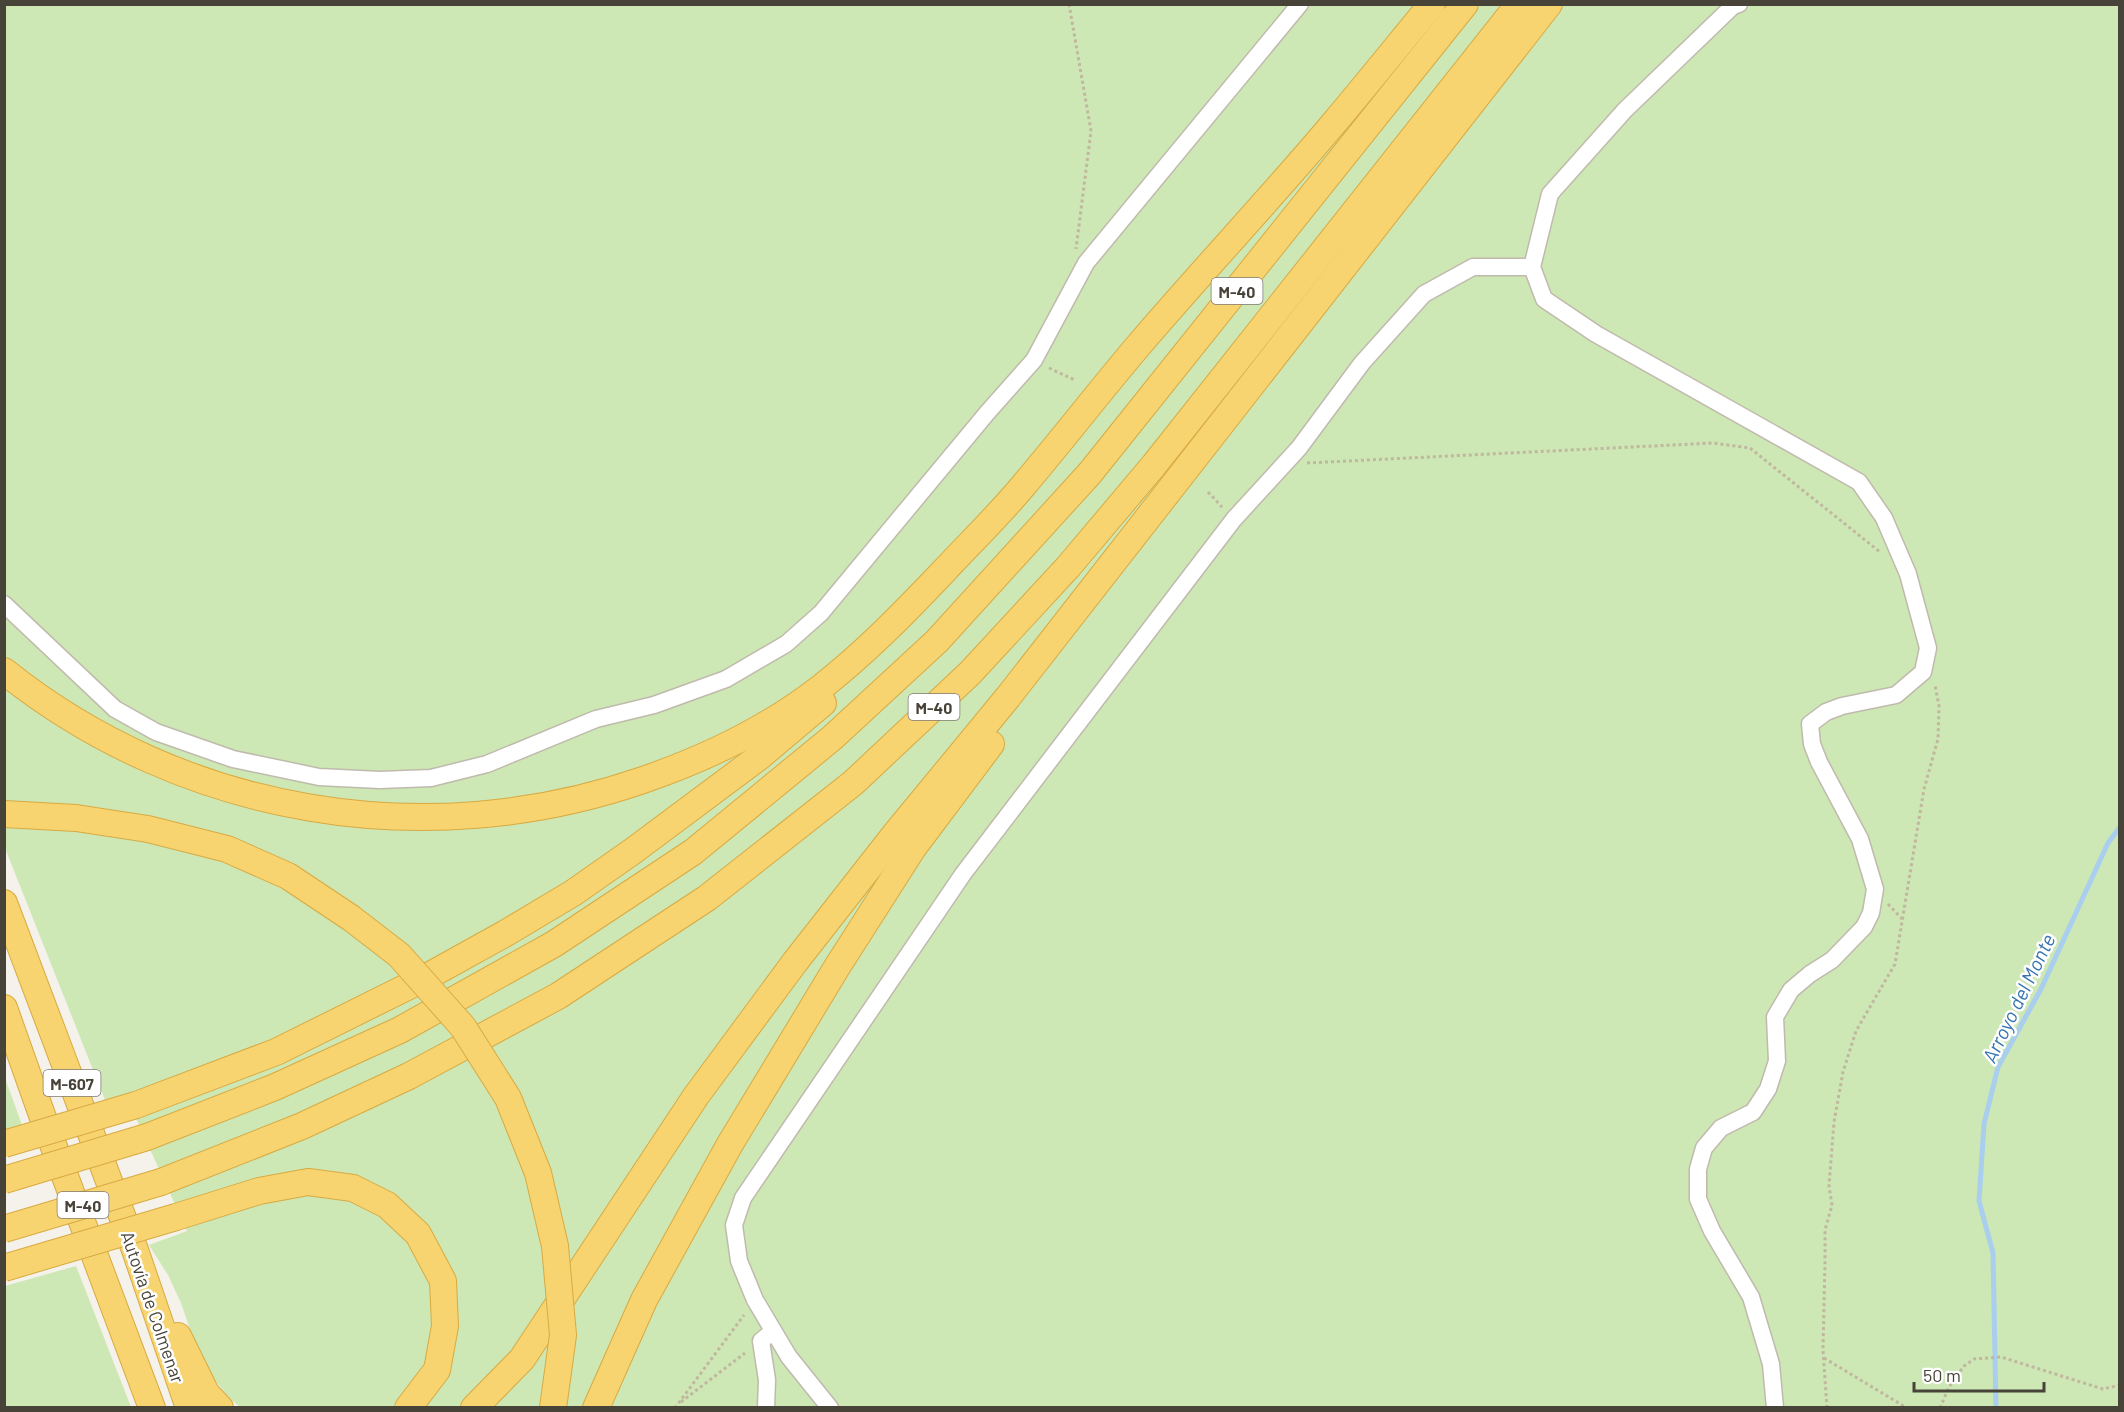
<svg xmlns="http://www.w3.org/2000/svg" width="2124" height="1412" viewBox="0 0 2124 1412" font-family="Barlow,sans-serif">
<rect width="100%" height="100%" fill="#f4f2ea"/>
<!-- green -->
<g fill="#cde7b5">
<polygon points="4,5 2119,5 2119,1407 240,1407 229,1398 202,1364 181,1303 168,1275 149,1245 187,1231 125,1094 105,1100 5,848"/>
<polygon points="4,1075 24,1131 4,1136"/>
<polygon points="76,1266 131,1407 5,1407 5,1286"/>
</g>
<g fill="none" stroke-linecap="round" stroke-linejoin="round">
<!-- stream -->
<polyline stroke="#a9ceee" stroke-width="5" points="1996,1408 1993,1253 1979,1201 1984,1124 1998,1067 2041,989 2108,843 2120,827"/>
<defs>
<g id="minor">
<polyline points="1739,4 1733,6 1625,110 1550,194 1532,267 1544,299 1596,334 1859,482 1884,518 1908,574 1928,648 1923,672 1896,695 1842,706 1826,712 1810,724 1812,744 1819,762 1860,839 1875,889 1871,913 1864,927 1832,960 1810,974 1791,990 1775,1017 1777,1061 1768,1089 1753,1112 1721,1128 1704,1148 1698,1169 1698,1199 1712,1231 1751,1297 1771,1364 1775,1408"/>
<polyline points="4,604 115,709 156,732 233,759 319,777 380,780 431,778 487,764 596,719 654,705 726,679 786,644 821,613 987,413 1034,360 1086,263 1300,4"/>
<polyline points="766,1408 767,1380 761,1341 773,1331"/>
<polyline points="830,1408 789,1357 755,1300 739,1261 734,1225 743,1198 963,874 1234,519 1299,448 1362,363 1424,294 1473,267 1532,267"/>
</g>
<g id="highway">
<path d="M4 671C184 815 426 855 643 780 704 759 767 729 819 689 864 654 904 613 943 572 970 543 998 516 1023 486 1062 440 1099 392 1138 346 1202 271 1270 199 1334 123 1367 84 1399 44 1432 4"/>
<polyline points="4,903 135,1250 189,1408"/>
<polyline points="4,1008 42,1115 152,1408"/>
<polyline points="136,1105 276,1052 423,979 506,933 573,893 633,851 759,757 823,703"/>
<polyline points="147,1137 275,1087 400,1030 554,944 693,852 832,738 937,641 1090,473 1465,4"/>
<polyline points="161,1182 302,1126 409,1076 558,996 707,898 853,783 970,673 1068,567 1154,465 1519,4"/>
<polyline points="176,1217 259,1191 308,1182 353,1188 387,1205 418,1234 443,1281 445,1326 437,1370 408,1408"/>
<polyline points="178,1336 206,1393 220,1408"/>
<polyline points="474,1408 522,1359 696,1096 795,962 896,833 1008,697 1549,4"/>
<polyline points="596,1408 644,1300 730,1144 837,967 913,848 991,744"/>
</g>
</defs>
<!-- minor casing -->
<use href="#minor" stroke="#c0baad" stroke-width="19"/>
<!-- highway casing -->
<use href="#highway" stroke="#d8aa41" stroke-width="28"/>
<!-- path -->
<g stroke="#c1b79f" stroke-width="3" stroke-dasharray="3 3" stroke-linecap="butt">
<polyline points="1069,4 1091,131 1076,249"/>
<polyline points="1049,368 1075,380"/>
<polyline points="1307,463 1713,443 1750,448 1880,552"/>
<polyline points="1208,492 1222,507"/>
<polyline points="1888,904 1902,919"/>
<polyline points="1824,1358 1907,1408"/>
<polyline points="681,1402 745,1353"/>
<polyline points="675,1408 744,1315"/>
<polyline points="1827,1408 1823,1350 1825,1262 1825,1230 1832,1205 1829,1186 1834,1122 1843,1072 1856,1031 1895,964 1924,789 1938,739 1939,706 1935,685"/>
<polyline points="1940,1408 1949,1387 1964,1366 1974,1359 2001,1357 2103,1389 2120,1385"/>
</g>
<!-- minor -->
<use href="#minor" stroke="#fff" stroke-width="16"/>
<!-- highway -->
<use href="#highway" stroke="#f8d471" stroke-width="26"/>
<defs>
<g id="highway-bridge">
<polyline points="4,814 76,818 148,829 227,849 288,876 351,918 399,955 463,1027 508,1098 538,1173 555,1246 563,1335 553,1408"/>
<polyline points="4,1144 136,1105"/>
<polyline points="4,1180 147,1137"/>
<polyline points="4,1229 161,1182"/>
<polyline points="4,1268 176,1217"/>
</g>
</defs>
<!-- highway-bridge casing -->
<use href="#highway-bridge" stroke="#d8aa41" stroke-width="28" stroke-linecap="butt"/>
<!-- highway-bridge -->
<use href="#highway-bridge" stroke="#f8d471" stroke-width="26"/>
</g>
<g text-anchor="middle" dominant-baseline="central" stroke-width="5" stroke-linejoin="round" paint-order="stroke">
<!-- shield labels -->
<g fill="#fff" stroke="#7f7b74" stroke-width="1.5">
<rect x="1211.5" y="278" width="51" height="26" rx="4.5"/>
<rect x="908.5" y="694" width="51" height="26" rx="4.5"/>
<rect x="43.5" y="1070" width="57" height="26" rx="4.5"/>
<rect x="57.5" y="1192" width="51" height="26" rx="4.5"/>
</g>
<g font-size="16" font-weight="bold" fill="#484338">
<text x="1237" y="291">M-40</text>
<text x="934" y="707">M-40</text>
<text x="72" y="1083">M-607</text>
<text x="83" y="1205">M-40</text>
</g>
<!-- street labels -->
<g font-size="18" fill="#484338" stroke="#fff">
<text transform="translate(153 1307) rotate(71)">Autovía de Colmenar</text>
</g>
<!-- water labels -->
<g font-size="20" font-style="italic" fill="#3574b1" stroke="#fff">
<text transform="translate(2018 998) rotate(-64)">Arroyo del Monte</text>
</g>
</g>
<!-- border -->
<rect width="2124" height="1412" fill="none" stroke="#484338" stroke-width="12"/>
<!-- scale -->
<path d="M1914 1382v9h130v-9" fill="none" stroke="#484338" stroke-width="3"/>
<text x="1923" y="1382" font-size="18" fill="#484338" stroke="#ffffff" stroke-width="4.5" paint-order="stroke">50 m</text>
</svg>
